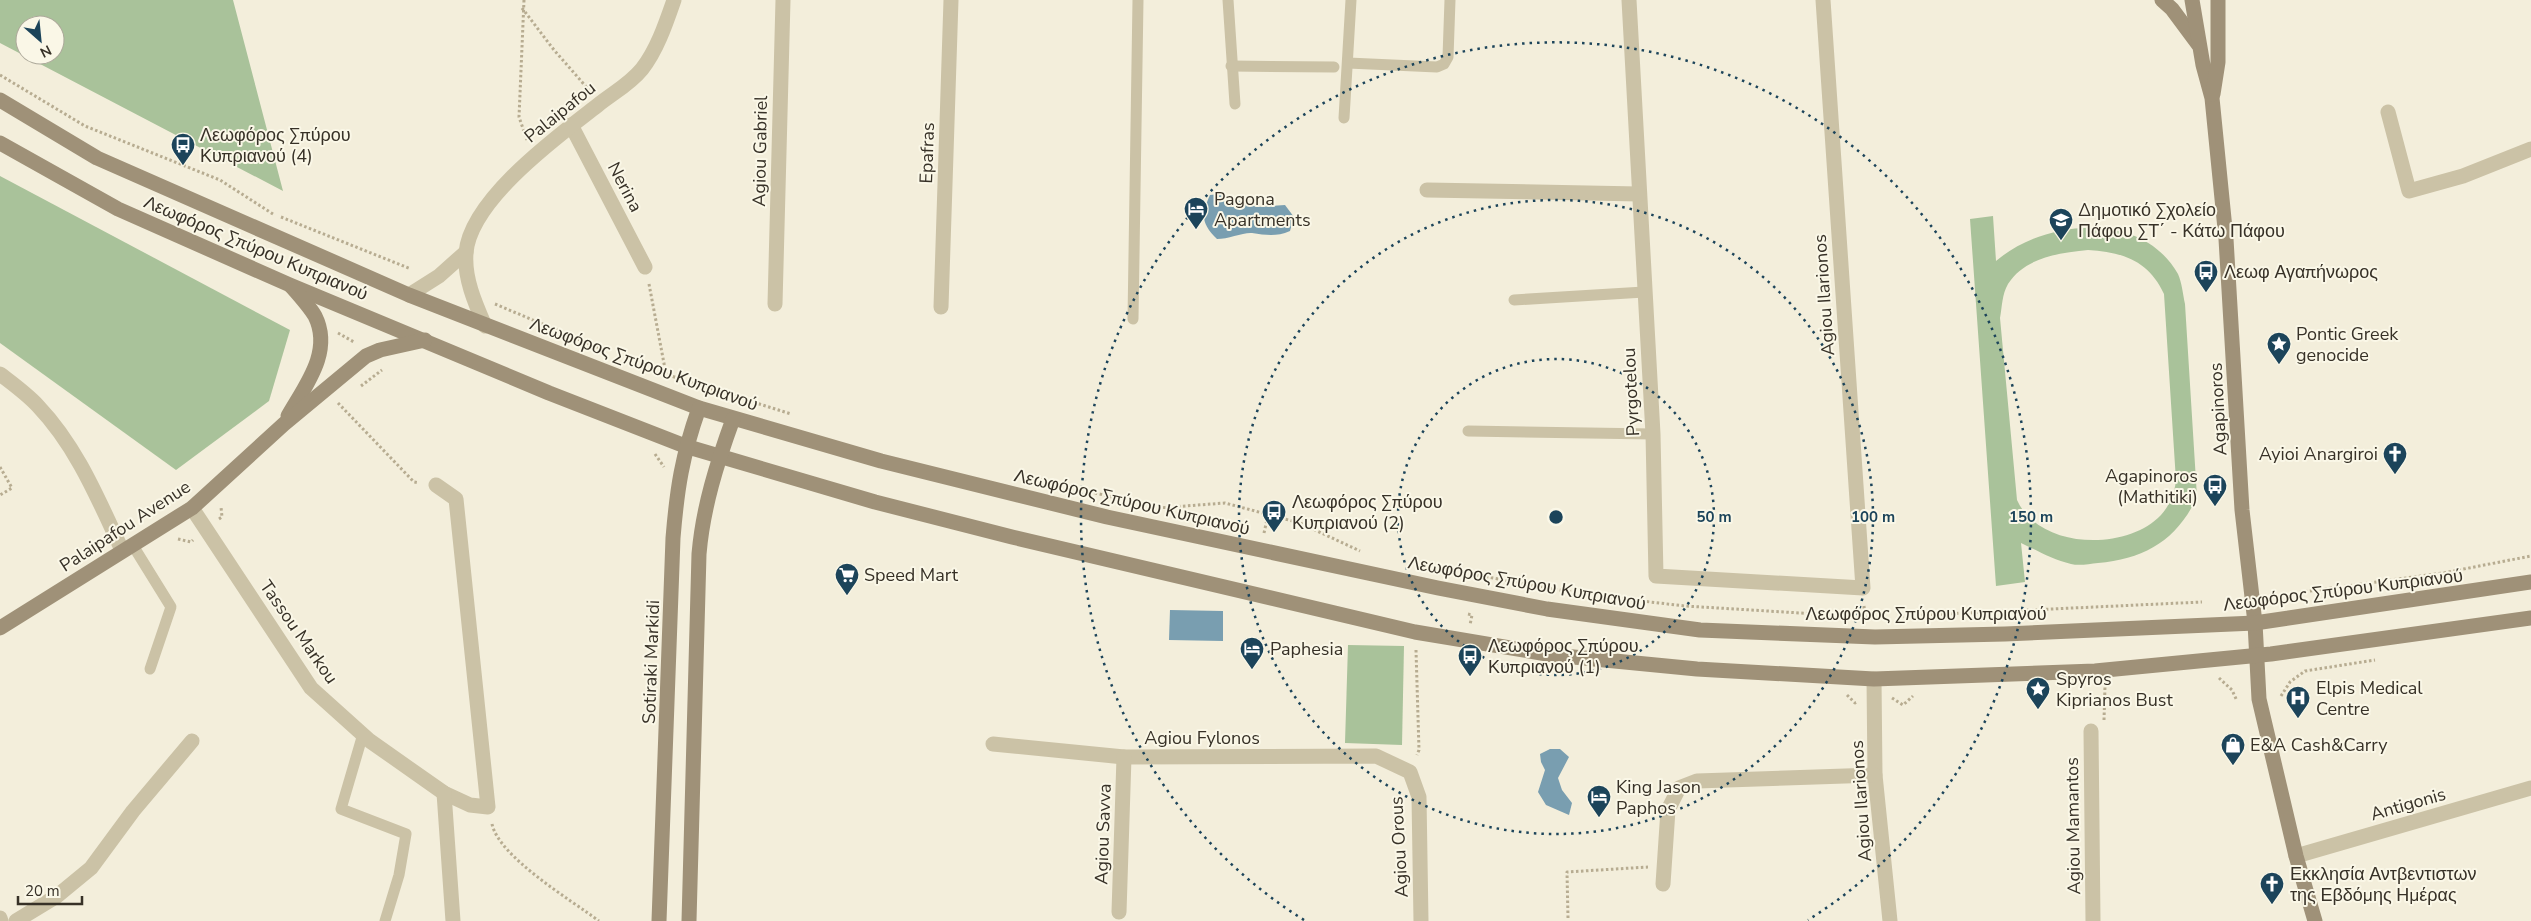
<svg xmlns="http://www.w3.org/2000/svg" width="2531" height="921" viewBox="0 0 2531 921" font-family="'Nunito Sans',sans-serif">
<rect width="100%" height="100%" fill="#f3eedb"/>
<!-- green -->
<g fill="#a9c29a" fill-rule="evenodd">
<path d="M0 0H233L283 191 0 43ZM25 25H55V55H25Z"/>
<polygon points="0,176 290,330 269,401 176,470 0,343"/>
<path d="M1993 216 1996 261C2045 219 2142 210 2178 274 2182 283 2183 295 2185 304L2197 497C2177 540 2145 559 2098 563 2089 564 2079 566 2071 564 2053 560 2038 551 2021 543L2025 582 1996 586 1970 219ZM2088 250C2123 252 2149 261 2164 294L2176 481C2174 494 2170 505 2161 515 2126 552 2039 549 2017 500L2000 318C2002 307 2002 294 2008 284 2025 257 2060 253 2088 250Z"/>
<polygon points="1348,645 1404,646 1402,745 1345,743"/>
</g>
<!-- water -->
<g fill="#799eb0">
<path d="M1220 194 1257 207 1285 205 1294 217 1290 231C1276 237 1266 235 1252 233 1244 232 1228 239 1217 239 1201 223 1201 215 1210 195Z"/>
<polygon points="1170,610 1223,611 1223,641 1169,640"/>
<polygon points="1550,749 1560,749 1569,757 1558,778 1562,790 1572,803 1569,815 1546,805 1538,792 1545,770 1541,762 1540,754"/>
</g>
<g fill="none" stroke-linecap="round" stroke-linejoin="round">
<!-- path -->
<g stroke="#b7ac91" stroke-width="3" stroke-dasharray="2.5 2.5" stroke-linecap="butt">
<polyline points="524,0 519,117 527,140"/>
<polyline points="522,8 554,50 589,90"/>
<polyline points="0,75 85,126 220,180 273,214"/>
<polyline points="281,217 411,269"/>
<polyline points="649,284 666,374"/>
<polyline points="495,304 604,350"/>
<polyline points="338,333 354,342"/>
<polyline points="668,375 791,414"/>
<polyline points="361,386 382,370"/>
<polyline points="338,403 414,482 419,483"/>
<polyline points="655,454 664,467"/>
<polyline points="0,467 12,488 0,495"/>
<polyline points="1017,474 1149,506"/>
<polyline points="1158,508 1225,503 1300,523 1360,551"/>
<polyline points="219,519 222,517 221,507"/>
<polyline points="1264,533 1268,515"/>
<polyline points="178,539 191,542 193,540"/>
<polyline points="1476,575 1571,592"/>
<polyline points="2295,593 2443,573 2531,556"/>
<polyline points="1607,597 1685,606 1850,616"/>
<polyline points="1864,606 1865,617"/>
<polyline points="1468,614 1472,615 1470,625"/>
<polyline points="1901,616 2202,602"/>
<polyline points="1416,650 1419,750 1417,755"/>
<polyline points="2219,678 2232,690 2237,701"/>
<polyline points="1847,695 1855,703 1857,702"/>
<polyline points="2281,696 2290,682 2305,671 2375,660"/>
<polyline points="1892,698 1903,705 1913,696"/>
<polyline points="2104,720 2105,686"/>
<path d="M492 824C499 857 571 900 599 921"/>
<polyline points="1568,918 1567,872 1648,867"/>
</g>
<!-- lane -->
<g stroke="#cbc2a6" stroke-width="11">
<polyline points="1228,0 1235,104"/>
<polyline points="1348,63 1437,67 1444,64 1448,57 1450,0"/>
<polyline points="1231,66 1334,67"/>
<polyline points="1344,118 1351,0"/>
<polyline points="1514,300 1644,292"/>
<polyline points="1133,319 1138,0"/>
<polyline points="1468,431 1653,434"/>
<polyline points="132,544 171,607 150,669"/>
<polyline points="363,734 341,809 406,834 399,875 385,921"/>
</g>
<!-- street -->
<g stroke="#cbc2a6" stroke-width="15">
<polyline points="1629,0 1653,434 1656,576 1863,588 1823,0"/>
<polyline points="2388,112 2409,191 2463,176 2531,149"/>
<polyline points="571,125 645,267"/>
<polyline points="1427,190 1639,194"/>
<polyline points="409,295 439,276 466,252"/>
<polyline points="775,304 783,0"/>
<polyline points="941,307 951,0"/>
<path d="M485 326C475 303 464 278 466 253 470 200 558 136 598 105 613 93 630 84 642 69 657 50 666 23 674 0"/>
<path d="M0 374C13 384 27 394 38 406 77 447 98 499 122 550"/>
<polyline points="192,508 311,688 370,741 444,793 470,805 488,807 456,499 436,485"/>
<polyline points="1874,679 1875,775 1890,921"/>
<polyline points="2091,731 2093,921"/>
<polyline points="993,744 1124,757 1376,756 1410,772 1419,797 1421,921"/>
<polyline points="444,793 453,921"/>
<polyline points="2296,856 2531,788"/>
<polyline points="1663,884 1668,810 1679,788 1697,781 1875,775"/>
<polyline points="1119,912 1124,757"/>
<polyline points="0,918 1,921"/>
<polyline points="16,921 57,896 91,868 133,811 192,741"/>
</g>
<!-- secondary -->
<g stroke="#9f9178" stroke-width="15">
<polyline points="2162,0 2172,9 2198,44"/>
<polyline points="2192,0 2203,65 2212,98 2226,239 2242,510 2255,623 2259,699 2296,856 2315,921"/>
<polyline points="2213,94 2218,62 2218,0"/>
<polyline points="0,100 97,158 409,295 699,408 881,461 1107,517 1438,588 1547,609 1700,630 1875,637 2005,634 2255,623 2531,582"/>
<polyline points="0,143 118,209 290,285 549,393 685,446 875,502 1012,537 1415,632 1553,655 1697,669 1874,679 2095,671 2271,654 2531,618"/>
<path d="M288 416C305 386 333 352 315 316 309 306 299 295 291 286"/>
<polyline points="0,628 192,508 284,424 366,356 380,350 425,340"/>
<path d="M659 921 673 538C677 489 682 456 699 408"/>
<path d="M689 921 699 554C703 507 717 463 733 419"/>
</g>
</g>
<!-- distance rings -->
<g fill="none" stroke="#1c445a" stroke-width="2.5" stroke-dasharray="2.5 5">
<circle cx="1556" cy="517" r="158"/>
<circle cx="1556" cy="517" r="317"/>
<path d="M1304 920A475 475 0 1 1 1808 920"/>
</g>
<!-- icons -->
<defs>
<symbol id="bus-pin" viewBox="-11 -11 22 30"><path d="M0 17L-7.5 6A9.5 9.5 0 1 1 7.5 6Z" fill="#1c445a" stroke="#faf7e7"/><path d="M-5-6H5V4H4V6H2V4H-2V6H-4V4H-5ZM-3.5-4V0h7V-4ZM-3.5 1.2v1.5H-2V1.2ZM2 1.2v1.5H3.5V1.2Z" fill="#fff"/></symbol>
<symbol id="hotel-pin" viewBox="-11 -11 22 30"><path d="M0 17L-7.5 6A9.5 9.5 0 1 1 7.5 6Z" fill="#1c445a" stroke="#faf7e7"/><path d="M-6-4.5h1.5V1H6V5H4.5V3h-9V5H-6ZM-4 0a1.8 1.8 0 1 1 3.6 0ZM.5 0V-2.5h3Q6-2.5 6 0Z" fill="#fff"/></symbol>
<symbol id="school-pin" viewBox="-11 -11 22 30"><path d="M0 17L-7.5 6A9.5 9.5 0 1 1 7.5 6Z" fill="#1c445a" stroke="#faf7e7"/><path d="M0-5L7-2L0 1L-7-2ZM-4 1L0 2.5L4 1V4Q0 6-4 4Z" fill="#fff"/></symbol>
<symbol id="sight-pin" viewBox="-11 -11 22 30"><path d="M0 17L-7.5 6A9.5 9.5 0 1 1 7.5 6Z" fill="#1c445a" stroke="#faf7e7"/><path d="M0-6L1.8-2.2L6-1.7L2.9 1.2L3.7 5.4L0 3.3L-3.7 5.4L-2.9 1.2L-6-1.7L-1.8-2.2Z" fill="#fff"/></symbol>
<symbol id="church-pin" viewBox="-11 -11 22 30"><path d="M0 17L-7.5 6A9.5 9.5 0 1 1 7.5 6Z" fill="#1c445a" stroke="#faf7e7"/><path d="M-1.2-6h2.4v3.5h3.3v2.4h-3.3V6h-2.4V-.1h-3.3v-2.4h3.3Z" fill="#fff"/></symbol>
<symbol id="supermarket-pin" viewBox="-11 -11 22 30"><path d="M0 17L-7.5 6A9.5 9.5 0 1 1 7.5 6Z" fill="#1c445a" stroke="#faf7e7"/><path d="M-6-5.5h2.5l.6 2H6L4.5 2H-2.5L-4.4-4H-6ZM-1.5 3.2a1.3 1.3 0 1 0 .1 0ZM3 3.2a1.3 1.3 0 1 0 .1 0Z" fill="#fff"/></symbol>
<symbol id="hospital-pin" viewBox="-11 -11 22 30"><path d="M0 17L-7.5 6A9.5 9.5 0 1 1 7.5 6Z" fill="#1c445a" stroke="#faf7e7"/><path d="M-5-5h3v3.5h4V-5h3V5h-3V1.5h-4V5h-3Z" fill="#fff"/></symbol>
<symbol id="shop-pin" viewBox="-11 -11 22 30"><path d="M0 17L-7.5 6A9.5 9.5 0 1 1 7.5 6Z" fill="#1c445a" stroke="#faf7e7"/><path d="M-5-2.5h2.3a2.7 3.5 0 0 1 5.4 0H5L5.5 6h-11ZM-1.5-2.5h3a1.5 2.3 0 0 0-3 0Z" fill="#fff"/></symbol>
</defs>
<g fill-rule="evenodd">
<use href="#bus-pin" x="169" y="131" width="28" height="38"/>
<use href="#hotel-pin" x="1182" y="195" width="28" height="38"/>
<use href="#school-pin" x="2047" y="206" width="28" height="38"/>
<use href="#bus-pin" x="2192" y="258" width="28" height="38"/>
<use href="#sight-pin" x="2265" y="330" width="28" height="38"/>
<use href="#church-pin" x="2381" y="440" width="28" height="38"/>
<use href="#bus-pin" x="2201" y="472" width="28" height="38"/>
<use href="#bus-pin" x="1260" y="498" width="28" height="38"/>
<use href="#supermarket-pin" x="833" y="561" width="28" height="38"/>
<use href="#hotel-pin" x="1238" y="635" width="28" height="38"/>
<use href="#bus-pin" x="1456" y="642" width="28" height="38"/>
<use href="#sight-pin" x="2024" y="675" width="28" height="38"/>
<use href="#hospital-pin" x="2284" y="684" width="28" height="38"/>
<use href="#shop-pin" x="2219" y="731" width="28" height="38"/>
<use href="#hotel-pin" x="1585" y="783" width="28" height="38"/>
<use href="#church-pin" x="2258" y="870" width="28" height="38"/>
</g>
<g text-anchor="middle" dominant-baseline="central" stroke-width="4" stroke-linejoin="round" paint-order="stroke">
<!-- street labels -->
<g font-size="18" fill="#373127" stroke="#faf7e7">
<text transform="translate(560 112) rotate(-39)">Palaipafou</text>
<text transform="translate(760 151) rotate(-89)">Agiou Gabriel</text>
<text transform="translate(927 153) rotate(-88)">Epafras</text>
<text transform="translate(625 187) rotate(62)">Nerina</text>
<text transform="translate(256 248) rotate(23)">Λεωφόρος Σπύρου Κυπριανού</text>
<text transform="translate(1824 295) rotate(-94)">Agiou Ilarionos</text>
<text transform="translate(644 364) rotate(20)">Λεωφόρος Σπύρου Κυπριανού</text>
<text transform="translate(1631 392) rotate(-93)">Pyrgotelou</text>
<text transform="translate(2218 409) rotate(-93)">Agapinoros</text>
<text transform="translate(1132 502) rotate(13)">Λεωφόρος Σπύρου Κυπριανού</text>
<text transform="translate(125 526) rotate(-33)">Palaipafou Avenue</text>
<text transform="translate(1527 583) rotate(10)">Λεωφόρος Σπύρου Κυπριανού</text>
<text transform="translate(2343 590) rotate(-7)">Λεωφόρος Σπύρου Κυπριανού</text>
<text x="1926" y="614">Λεωφόρος Σπύρου Κυπριανού</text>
<text transform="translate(299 632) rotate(55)">Tassou Markou</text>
<text transform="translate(651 662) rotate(-88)">Sotiraki Markidi</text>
<text x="1202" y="738">Agiou Fylonos</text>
<text transform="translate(1861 801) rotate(-94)">Agiou Ilarionos</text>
<text transform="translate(2408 804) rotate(-16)">Antigonis</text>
<text transform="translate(2073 826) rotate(-91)">Agiou Mamantos</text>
<text transform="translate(1103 834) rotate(-88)">Agiou Savva</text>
<text transform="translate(1399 847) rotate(-93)">Agiou Orous</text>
</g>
<!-- poi labels -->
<g font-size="18" fill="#373127" stroke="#faf7e7" text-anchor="start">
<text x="200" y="135">Λεωφόρος Σπύρου<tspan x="200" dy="21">Κυπριανού (4)</tspan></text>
<text x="1214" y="199">Pagona<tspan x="1214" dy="21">Apartments</tspan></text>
<text x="2078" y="210">Δημοτικό Σχολείο<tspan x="2078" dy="21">Πάφου ΣΤ΄ - Κάτω Πάφου</tspan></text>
<text x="2224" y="272">Λεωφ Αγαπήνωρος</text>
<text x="2296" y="334">Pontic Greek<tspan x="2296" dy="21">genocide</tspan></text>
<text x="2378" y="454" text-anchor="end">Ayioi Anargiroi</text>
<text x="2198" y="476" text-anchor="end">Agapinoros<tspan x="2198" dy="21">(Mathitiki)</tspan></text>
<text x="1292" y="502">Λεωφόρος Σπύρου<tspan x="1292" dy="21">Κυπριανού (2)</tspan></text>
<text x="864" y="575">Speed Mart</text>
<text x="1488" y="646">Λεωφόρος Σπύρου<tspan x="1488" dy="21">Κυπριανού (1)</tspan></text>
<text x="1270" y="649">Paphesia</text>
<text x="2056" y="679">Spyros<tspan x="2056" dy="21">Kiprianos Bust</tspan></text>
<text x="2316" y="688">Elpis Medical<tspan x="2316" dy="21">Centre</tspan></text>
<text x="2250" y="745">E&amp;A Cash&amp;Carry</text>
<text x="1616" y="787">King Jason<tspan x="1616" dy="21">Paphos</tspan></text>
<text x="2290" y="874">Εκκλησία Αντβεντιστων<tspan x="2290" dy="21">της Εβδόμης Ημέρας</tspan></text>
</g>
</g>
<circle cx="1556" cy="517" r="8" fill="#1c445a" stroke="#faf7e7" stroke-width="2.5"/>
<g font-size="15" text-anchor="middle" font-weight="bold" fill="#1c445a" stroke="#faf7e7" stroke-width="4" stroke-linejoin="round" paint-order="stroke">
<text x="1714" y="522">50 m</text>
<text x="1873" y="522">100 m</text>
<text x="2031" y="522">150 m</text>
</g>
<!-- north arrow -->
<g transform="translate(40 40) rotate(153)"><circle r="24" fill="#faf7e7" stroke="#aca89a"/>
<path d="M0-4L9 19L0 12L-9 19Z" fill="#1c445a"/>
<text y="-8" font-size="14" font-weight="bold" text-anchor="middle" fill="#373127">N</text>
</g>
<!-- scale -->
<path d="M18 896v8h64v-8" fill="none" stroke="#373127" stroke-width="2.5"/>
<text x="25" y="896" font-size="15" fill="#373127" stroke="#faf7e7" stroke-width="4" paint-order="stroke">20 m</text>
</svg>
